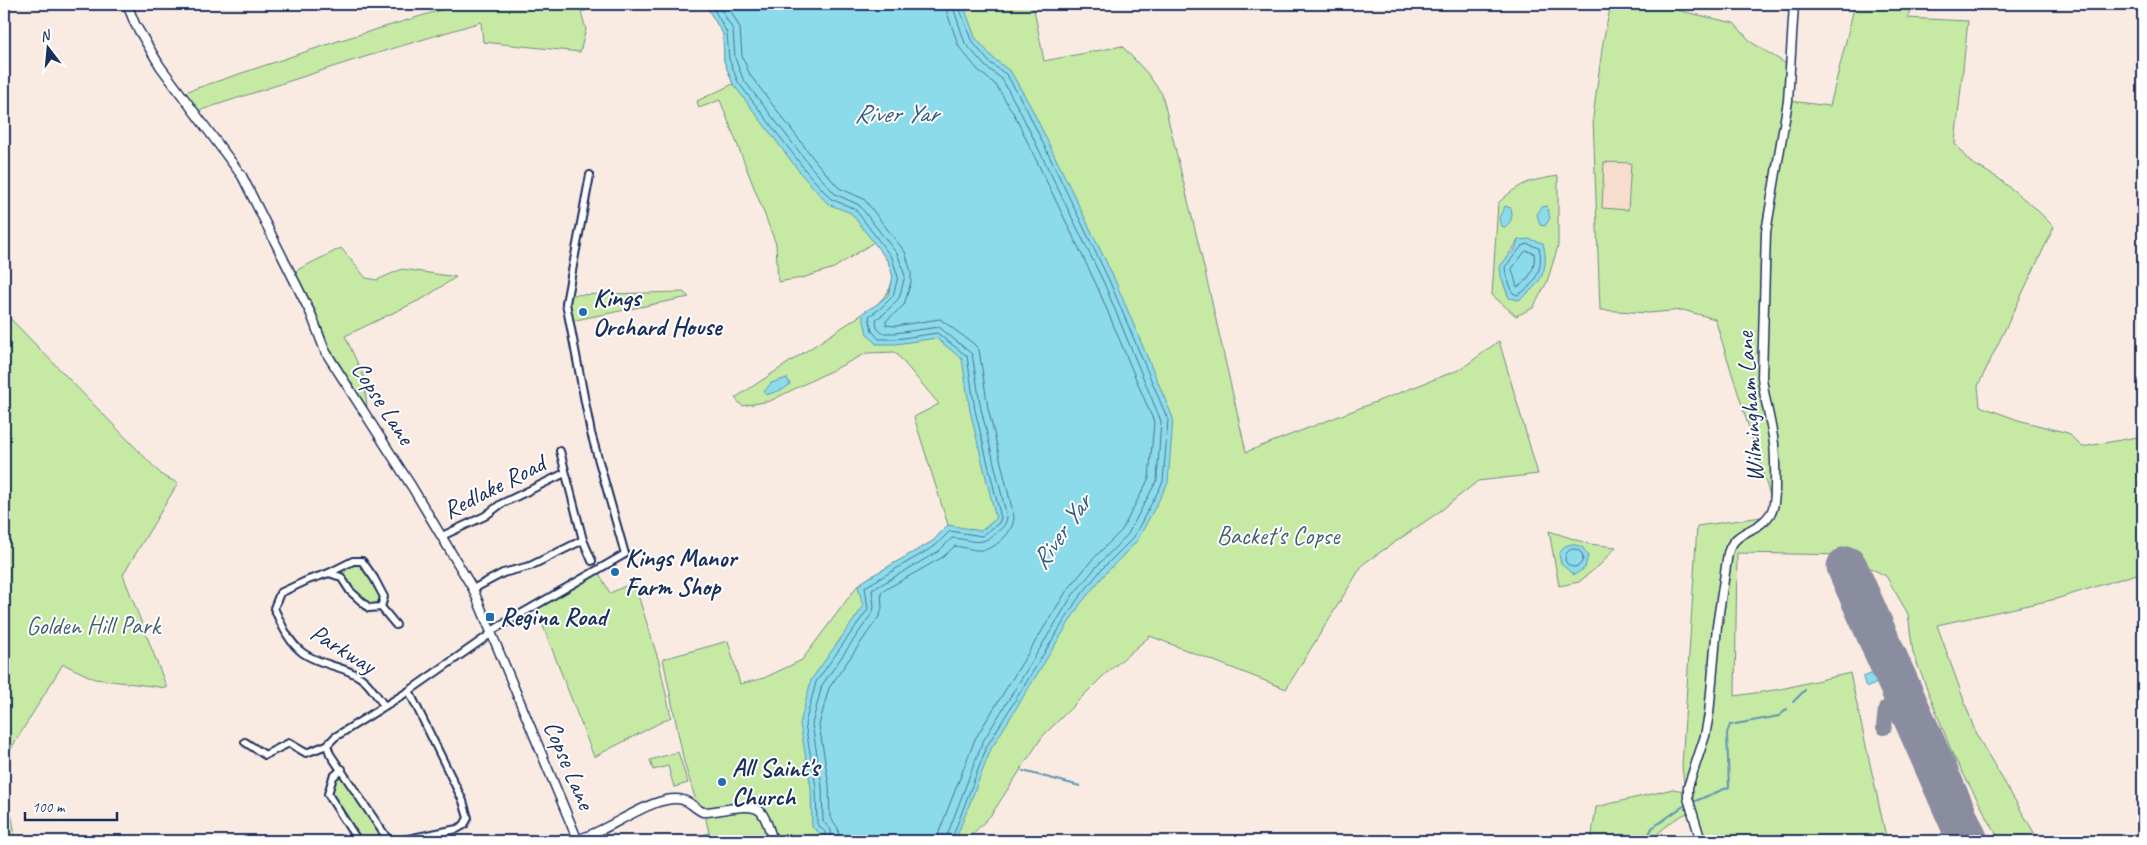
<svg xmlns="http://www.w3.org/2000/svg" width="2147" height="845" viewBox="0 0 2147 845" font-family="Caveat,sans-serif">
<rect width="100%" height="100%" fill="#faebe2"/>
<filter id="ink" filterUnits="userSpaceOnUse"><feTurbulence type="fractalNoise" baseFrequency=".02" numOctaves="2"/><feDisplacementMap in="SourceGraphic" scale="10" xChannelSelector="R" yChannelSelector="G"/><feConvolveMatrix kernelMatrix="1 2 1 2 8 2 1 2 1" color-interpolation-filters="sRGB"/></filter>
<g filter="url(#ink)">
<!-- built -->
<polygon fill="#f6ddce" points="1604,162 1631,163 1628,210 1602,208"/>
<!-- green -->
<g fill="#c6eaa4" stroke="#708c81" fill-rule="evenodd">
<polygon points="461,4 612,4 581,12 586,29 580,52 483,42 481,22 348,62 198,111 185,92 341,40"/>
<path d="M705 4H796L866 186 908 321 1081 424 821 841 820 834 792 841H776L759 806 706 810 698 807 684 762 663 659 728 641 740 684 764 678 802 660 858 585 870 577 933 541 948 525 914 417 939 404 895 352 867 353 770 401 742 406 735 398 876 305C903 281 893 267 874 242L834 268 802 278 778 282 776 244 720 100 699 108 697 101 733 84 724 61 723 34Z"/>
<polygon points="929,4 1033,4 1044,61 1122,46 1147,73 1162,94 1200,250 1246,452 1461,369 1499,341 1538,474 1478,481 1439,512 1363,564 1286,689 1150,636 1102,677 1042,737 991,815 966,841 948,841 1021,632"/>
<path d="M1611 4H1650L1734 23 1751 42 1788 65 1769 231 1790 101 1830 106 1855 4H1913L1907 18 1968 21 1955 144 1970 162 1998 178 2034 207 2054 227 1978 386 1980 406 2018 420 2068 433 2082 447 2143 436V572L2056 599 1937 625 1976 734 2039 841H2000L1953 755 1913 653 1908 614 1886 576 1845 555 1737 553 1735 696 1781 689 1850 673 1887 841H1703L1690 812C1674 818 1663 828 1651 841H1591L1596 807 1673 789 1685 791 1682 766 1697 526 1776 515 1715 319 1683 310 1649 313 1600 310 1593 117 1603 42ZM1604 162 1631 163 1628 210 1602 208Z"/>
<path d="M1558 176V246L1547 282 1533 308 1516 316 1492 295 1498 203C1521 182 1528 181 1558 176ZM1518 240 1509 297C1503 284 1498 271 1507 256 1511 250 1515 247 1518 240Z"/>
<polygon points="341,248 366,278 377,280 402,269 456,277 424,298 345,336 364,377 367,407 329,347 316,312 295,271"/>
<polygon points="683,292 689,297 571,321 569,304 570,295"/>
<polygon points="4,312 163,476 178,483 123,575 167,688 95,679 63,664 4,760"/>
<polygon points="1549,531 1589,544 1616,547 1602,563 1579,582 1559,586"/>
<polygon points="353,561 362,561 384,597 381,607 369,608 350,591 341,577"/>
<polygon points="599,573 610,593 634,582 659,662 671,717 594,757 536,608"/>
<polygon points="678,752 688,783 674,787 668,766 653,770 650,760"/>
<polygon points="337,776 342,776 383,841 362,841 330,793"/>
<polygon points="4,799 12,818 16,841 4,841"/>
<polygon points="737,810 753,810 760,815 771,841 685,841 709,833 705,815"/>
</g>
<!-- water -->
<g fill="#8cdbea" stroke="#5f96b2">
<polygon points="705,4 963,4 975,37 993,58 1011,72 1031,107 1114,278 1173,418 1168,483 1137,541 1105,574 1081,603 991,749 955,841 821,841 821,834 812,827 811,788 800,724 811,680 863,607 858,585 870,577 933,541 948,525 981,531 996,519 970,411 962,359 936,338 896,344 876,344 867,334 862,313 876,305 888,295 893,277 888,261 851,213 828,204 802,175 733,84 724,61 723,34"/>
<path d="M1505 206 1511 208C1513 217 1512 221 1505 227L1501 226 1499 218Z"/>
<polygon points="1547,206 1550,218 1545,226 1540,225 1537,214 1542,207"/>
<path d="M1529 239 1543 243C1550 270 1541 284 1519 300L1509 298 1501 276 1500 266 1515 249 1518 240Z"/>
<polygon points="787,378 790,384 784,389 766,395 764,392 771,383"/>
<polygon points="1572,544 1582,547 1588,555 1585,568 1574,575 1561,564 1559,554 1565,546"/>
<polygon points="1876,672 1880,674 1880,682 1868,687 1865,685 1863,677"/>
</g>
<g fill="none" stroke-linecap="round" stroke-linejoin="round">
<!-- shore -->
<g stroke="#487496" stroke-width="1">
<polyline points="711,4 727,33 729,59 738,82 806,171 831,199 855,209 892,258 898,277 893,296 880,309 869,316 872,331 879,339 896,339 937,333 967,356 975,410 1001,518 999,523 982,536 950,531 935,546 865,587 868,609 816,682 805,724 816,787 817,824 825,832 825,841"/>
<path d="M718 4 733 30 735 58 743 79 811 167 835 194 859 205 898 255 905 276 899 298 884 314 876 319 877 328 882 333H895L939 327 972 354 981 409 1007 517C1006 525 1002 528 996 533 979 548 972 539 952 538L939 551 872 590 874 606 873 612 822 685 812 724 822 786 823 821 831 830 832 841"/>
<path d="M727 4 740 28 742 56 750 75 817 163 839 188 864 199 905 252 911 272V282L904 305 886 321V325L895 326 940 319 974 344 979 350 988 408 1014 517C1014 531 997 548 983 550 974 551 964 547 955 546L943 557 881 592 882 608 880 615 829 688 819 725 829 785 830 817 838 828 839 841"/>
<path d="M1528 244 1539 248C1544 267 1535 287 1517 295L1513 293 1506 275 1505 267 1522 246Z"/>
<path d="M1526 251 1534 253C1536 266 1530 281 1517 287L1512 269Z"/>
<circle cx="1574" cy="558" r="9"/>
<polyline points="937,841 939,832 975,739 1066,592 1091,561 1122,530 1149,478 1154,422 1097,286 1015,116 996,85 979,71 959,47 944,4"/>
<polyline points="945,841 982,743 1072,596 1097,566 1128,534 1157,480 1161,421 1104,283 1021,113 1002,79 985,66 965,43 952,4"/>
<polyline points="951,841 987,746 1077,600 1101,570 1133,538 1163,482 1168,420 1109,280 1027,110 1007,75 989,62 971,40 958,4"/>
</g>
<!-- stream -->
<g stroke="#5f96b2" stroke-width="2">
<polyline points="4,9 9,4"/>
<polyline points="1793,702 1805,690"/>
<polyline points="1023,771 1080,786"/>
<polyline points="1693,802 1729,787 1727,733 1730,725 1779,716 1787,709"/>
<polyline points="1646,841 1652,828 1685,805"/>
</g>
<!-- taxiway -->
<polyline stroke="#8a8da0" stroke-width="16" points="1884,727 1886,709 1903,694"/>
<!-- runway -->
<polyline stroke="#8a8da0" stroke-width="41" points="1847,567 1968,841"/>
<defs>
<g id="minor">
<polyline points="560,451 583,540 592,561"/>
<polyline points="442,536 485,516 501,504 565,473"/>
<polyline points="329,573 353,561 362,561 374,578 384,597 381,607"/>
<polyline points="473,589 503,573 530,566 583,540"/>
<path d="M381 607 369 608 350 591 341 577 329 573 308 580 280 593 274 608C281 623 288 642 303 653 321 666 348 666 365 681 372 688 378 698 384 705"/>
<polyline points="381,607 396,625"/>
<polyline points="491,631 625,554 591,433 566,303 590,175"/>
<polyline points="245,742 265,755 289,743 306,753 327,745 335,737 409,691 492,633"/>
<polyline points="327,745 330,754 389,841"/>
<polyline points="342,769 333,777 328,794 358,841"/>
<polyline points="398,841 457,829 464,825 468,818 463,801 409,691"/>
</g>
<g id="tertiary">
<polyline points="127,4 135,24 160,66 242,176 311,314 325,351 412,487 473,589 578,841"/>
<path d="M578 839C607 833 655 792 683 800 691 802 695 809 703 812 717 813 751 800 761 812 767 819 770 832 773 841"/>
<path d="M1701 841 1688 798V787L1705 736 1709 714 1717 626 1728 553C1735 529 1758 533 1771 513 1775 506 1775 495 1775 487 1775 470 1776 454 1773 437 1770 417 1764 398 1762 377L1766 232 1788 101 1794 4"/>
</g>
</defs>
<!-- minor casing -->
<use href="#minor" stroke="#1b2f5e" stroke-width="10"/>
<!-- tertiary casing -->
<use href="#tertiary" stroke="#1b2f5e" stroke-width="11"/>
<!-- minor -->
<use href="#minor" stroke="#fff" stroke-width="6"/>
<!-- tertiary -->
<use href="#tertiary" stroke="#fff" stroke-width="8"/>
</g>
</g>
<!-- markers -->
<g fill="#1f6fb2" stroke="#fff" stroke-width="2">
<circle cx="583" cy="312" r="5"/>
<circle cx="615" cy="572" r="5"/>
<rect x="485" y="612" width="10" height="10" rx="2.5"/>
<circle cx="722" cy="782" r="5"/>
</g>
<g text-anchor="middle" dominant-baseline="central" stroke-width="4" stroke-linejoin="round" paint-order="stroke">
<!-- poi labels -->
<g font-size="25" font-weight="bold" fill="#1b2f5e" stroke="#fff" text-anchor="start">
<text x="593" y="298">Kings<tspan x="593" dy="29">Orchard House</tspan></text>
<text x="625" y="558">Kings Manor<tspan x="625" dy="29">Farm Shop</tspan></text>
<text x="500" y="617">Regina Road</text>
<text x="732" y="768">All Saint's<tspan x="732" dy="29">Church</tspan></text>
</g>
<!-- street labels -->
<g font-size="25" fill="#1b2f5e" stroke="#fff">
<text transform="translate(383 403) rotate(57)">Copse Lane</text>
<text transform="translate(1750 407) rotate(-94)">Wilmingham Lane</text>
<text transform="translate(494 487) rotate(-27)">Redlake Road</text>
<text transform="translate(343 649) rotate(32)">Parkway</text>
<text transform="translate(569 765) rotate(67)">Copse Lane</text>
</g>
<!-- park labels -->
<g font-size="25" fill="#465e70" stroke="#fff">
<text x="1278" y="536">Backet's Copse</text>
<text x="93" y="626">Golden Hill Park</text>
</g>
<!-- water labels -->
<g font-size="26" font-style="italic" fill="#375a81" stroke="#fff">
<text x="896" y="113">River Yar</text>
<text transform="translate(1061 532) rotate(-55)">River Yar</text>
</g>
</g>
<!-- margin -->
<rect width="2147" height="845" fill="none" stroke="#fff" stroke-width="20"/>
<rect x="10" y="10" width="2127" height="825" fill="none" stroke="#1b2f5e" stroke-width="2" filter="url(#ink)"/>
<!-- north arrow -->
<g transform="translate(48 48) rotate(344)" stroke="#ffffff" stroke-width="4" paint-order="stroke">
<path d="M0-4L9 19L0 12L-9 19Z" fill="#1b2f5e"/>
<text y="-8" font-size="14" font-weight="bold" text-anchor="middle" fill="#1b2f5e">N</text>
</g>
<!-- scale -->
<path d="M25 812v8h92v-8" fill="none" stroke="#1b2f5e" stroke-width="2.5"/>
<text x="32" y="812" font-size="15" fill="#1b2f5e" stroke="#ffffff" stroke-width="4" paint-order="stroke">100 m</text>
</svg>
